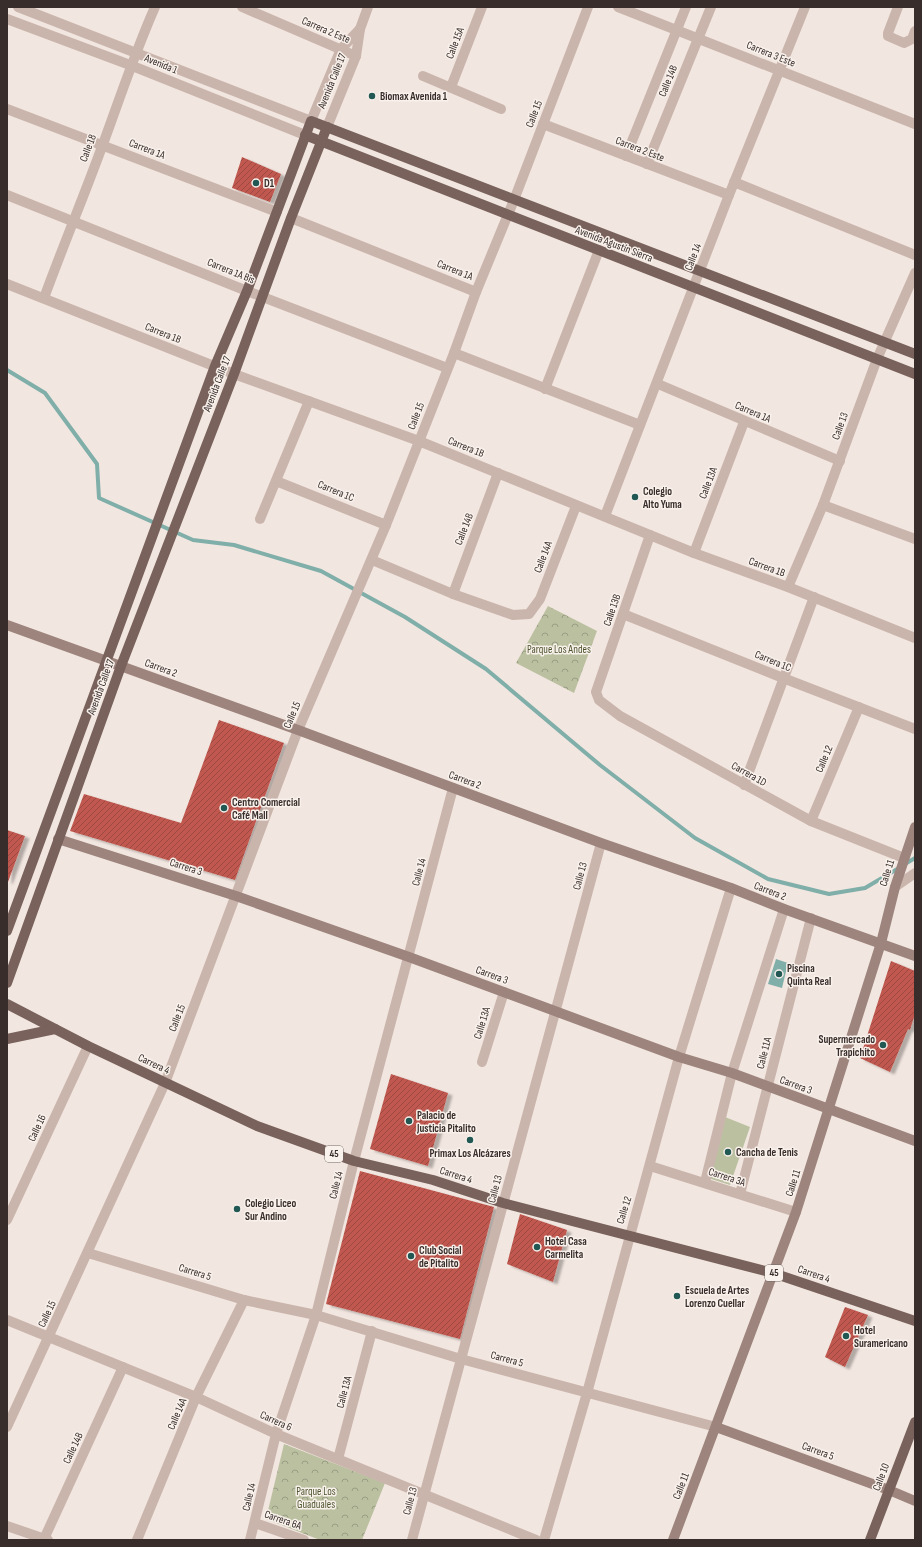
<svg xmlns="http://www.w3.org/2000/svg" width="922" height="1547" viewBox="0 0 922 1547" font-family="'Sofia Sans Condensed',sans-serif">
<defs>
<pattern id="park-crowns" width="20" height="18" patternUnits="userSpaceOnUse"><rect width="20" height="18" fill="#bbc1a0"/><path d="M2 6a3 3 0 1 1 6 0M12 15a3 3 0 1 1 6 0" fill="none" stroke="#999d83"/></pattern>
<pattern id="building-hatch" width="6" height="6" patternUnits="userSpaceOnUse"><rect width="6" height="6" fill="#c0594f"/><path d="M-1 1l2-2M0 6l6-6M5 7l2-2" fill="none" stroke="#9d4a42"/></pattern>
<filter id="shadow"><feDropShadow dx="4.5" dy="2.5" stdDeviation="1" flood-color="#0004"/></filter>
</defs>
<rect width="100%" height="100%" fill="#f2e6e0"/>
<!-- park -->
<g fill="url(#park-crowns)">
<polygon points="548,606 597,631 574,693 516,663"/>
<polygon points="284,1444 385,1483 362,1540 320,1540 266,1519"/>
</g>
<!-- pitch -->
<polygon fill="#bbc1a0" points="725,1117 750,1127 730,1185 708,1178"/>
<!-- water -->
<polygon fill="#80aea9" points="776,959 788,963 782,988 768,984"/>
<g fill="none" stroke-linecap="round" stroke-linejoin="round">
<!-- stream -->
<g stroke="#80aea9" stroke-width="4">
<polyline points="7,370 45,393 97,464 99,498 193,540 234,545 321,571 405,617 486,669 600,765 695,838 768,879 829,894 865,888 899,868"/>
<polyline points="905,864 915,858"/>
</g>
</g>
<!-- building -->
<g fill="url(#building-hatch)" filter="url(#shadow)">
<polygon points="242,157 281,174 270,202 232,188"/>
<polygon points="219,720 284,743 235,880 70,831 84,794 181,823"/>
<polygon points="7,830 25,836 8,882 7,881"/>
<polygon points="891,961 915,971 915,1014 910,1030 908,1029 890,1072 860,1058"/>
<polygon points="391,1074 448,1093 428,1166 370,1149"/>
<polygon points="360,1171 494,1207 460,1339 326,1304"/>
<polygon points="520,1214 567,1230 553,1282 507,1264"/>
<polygon points="845,1307 868,1315 845,1367 825,1357"/>
</g>
<g fill="none" stroke-linecap="round" stroke-linejoin="round">
<!-- street -->
<g stroke="#cab5ac" stroke-width="10">
<polyline points="18,7 311,121 341,49 360,29"/>
<polyline points="242,7 356,56"/>
<polyline points="618,7 915,124"/>
<polyline points="898,7 888,33 888,36 904,43 912,39 915,31"/>
<polyline points="7,19 130,65 305,135"/>
<polyline points="423,76 501,109"/>
<polyline points="451,87 482,7"/>
<polyline points="7,109 277,212"/>
<polyline points="543,124 729,195"/>
<polyline points="327,127 356,56 360,29 368,7"/>
<polyline points="626,156 686,7"/>
<polyline points="647,164 711,7"/>
<polyline points="734,182 915,255"/>
<polyline points="7,195 247,291 447,368"/>
<polyline points="291,218 476,292"/>
<polyline points="7,284 234,374 419,441 694,553 788,587 915,638"/>
<path d="M44 298C63 246 84 196 103 144 120 98 135 52 155 7"/>
<polyline points="454,353 640,425"/>
<polyline points="658,384 840,461"/>
<polyline points="545,389 599,250"/>
<polyline points="276,481 386,525"/>
<polyline points="823,505 915,539"/>
<polyline points="605,516 729,195 805,7"/>
<polyline points="260,519 309,401"/>
<polyline points="650,535 596,692 599,700 620,716 811,821 904,858"/>
<polyline points="694,553 744,422"/>
<polyline points="372,560 453,594 513,615 529,614 540,599 576,506"/>
<polyline points="788,587 823,505 877,359 915,273"/>
<polyline points="453,594 498,473"/>
<polyline points="623,614 783,678 915,729"/>
<polyline points="744,785 814,597"/>
<polyline points="811,821 859,707"/>
<polyline points="895,887 915,873"/>
<polyline points="482,1062 504,992"/>
<polyline points="650,1166 796,1212"/>
<polyline points="705,1182 732,1073 784,909"/>
<polyline points="740,1194 811,918"/>
<polyline points="7,1220 88,1046"/>
<polyline points="88,1253 244,1300 316,1315 461,1359 716,1427"/>
<polyline points="7,1320 196,1397 276,1434 536,1540"/>
<polyline points="7,1427 165,1083 298,730 386,525 454,353 476,292 514,200 588,7"/>
<polyline points="338,1459 372,1331"/>
<polyline points="255,1523 304,1540"/>
<polyline points="7,1526 48,1540"/>
<polyline points="44,1539 123,1367"/>
<polyline points="137,1540 196,1397 244,1300"/>
<polyline points="250,1540 276,1434 316,1315 354,1161 453,788"/>
<polyline points="412,1540 601,843"/>
<polyline points="544,1540 587,1393 679,1057 731,888"/>
</g>
<!-- secondary -->
<g stroke="#9d847d" stroke-width="10">
<polyline points="7,625 298,730 601,843 731,888 784,909 915,956"/>
<polyline points="58,839 236,896 409,957 679,1057 732,1073 915,1141"/>
<polyline points="716,1427 889,1490 915,1501"/>
<polyline points="673,1540 796,1212 881,943 895,887 915,827"/>
</g>
<!-- primary -->
<g stroke="#79625c" stroke-width="10">
<polyline points="305,135 915,374"/>
<polyline points="7,931 215,366 247,291 311,121 915,354"/>
<polyline points="7,983 121,666 234,374 291,218 327,127"/>
<polyline points="7,1004 88,1046 257,1126 354,1161 433,1180 503,1203 773,1273 915,1321"/>
<polyline points="7,1039 55,1029"/>
<polyline points="870,1540 915,1422"/>
</g>
</g>
<!-- markers -->
<g fill="#225853" stroke="#f9f1ec" stroke-width="1.5">
<circle cx="372" cy="96" r="4"/>
<circle cx="256" cy="183" r="4"/>
<circle cx="635" cy="497" r="4"/>
<circle cx="224" cy="808" r="4"/>
<circle cx="779" cy="974" r="4"/>
<circle cx="883" cy="1045" r="4"/>
<circle cx="409" cy="1121" r="4"/>
<circle cx="470" cy="1140" r="4"/>
<circle cx="728" cy="1152" r="4"/>
<circle cx="237" cy="1209" r="4"/>
<circle cx="537" cy="1247" r="4"/>
<circle cx="411" cy="1256" r="4"/>
<circle cx="677" cy="1296" r="4"/>
<circle cx="846" cy="1336" r="4"/>
</g>
<g text-anchor="middle" dominant-baseline="central" stroke-width="3" stroke-linejoin="round" paint-order="stroke">
<!-- shield labels -->
<g fill="#f9f1ec" stroke="#726864" stroke-width="1">
<rect x="325" y="1146" width="18" height="16" rx="3"/>
<rect x="765" y="1265" width="18" height="16" rx="3"/>
</g>
<g font-size="10" font-weight="bold" fill="#382d2a">
<text x="334" y="1154">45</text>
<text x="774" y="1273">45</text>
</g>
<!-- street labels -->
<g font-size="11" fill="#382d2a" stroke="#f9f1ec">
<text transform="translate(326 30) rotate(23)">Carrera 2 Este</text>
<text transform="translate(455 43) rotate(-69)">Calle 15A</text>
<text transform="translate(771 54) rotate(22)">Carrera 3 Este</text>
<text transform="translate(161 64) rotate(22)">Avenida 1</text>
<text transform="translate(332 81) rotate(-68)">Avenida Calle 17</text>
<text transform="translate(668 81) rotate(-68)">Calle 14B</text>
<text transform="translate(534 114) rotate(-69)">Calle 15</text>
<text transform="translate(88 148) rotate(-69)">Calle 18</text>
<text transform="translate(147 149) rotate(21)">Carrera 1A</text>
<text transform="translate(640 149) rotate(21)">Carrera 2 Este</text>
<text transform="translate(614 244) rotate(21)">Avenida Agustín Sierra</text>
<text transform="translate(693 257) rotate(-69)">Calle 14</text>
<text transform="translate(455 270) rotate(22)">Carrera 1A</text>
<text transform="translate(231 271) rotate(22)">Carrera 1A Bis</text>
<text transform="translate(163 333) rotate(22)">Carrera 1B</text>
<text transform="translate(217 384) rotate(-69)">Avenida Calle 17</text>
<text transform="translate(753 412) rotate(23)">Carrera 1A</text>
<text transform="translate(416 416) rotate(-69)">Calle 15</text>
<text transform="translate(840 426) rotate(-70)">Calle 13</text>
<text transform="translate(466 447) rotate(22)">Carrera 1B</text>
<text transform="translate(708 483) rotate(-69)">Calle 13A</text>
<text transform="translate(336 491) rotate(22)">Carrera 1C</text>
<text transform="translate(464 529) rotate(-69)">Calle 14B</text>
<text transform="translate(543 557) rotate(-69)">Calle 14A</text>
<text transform="translate(767 567) rotate(20)">Carrera 1B</text>
<text transform="translate(612 610) rotate(-71)">Calle 13B</text>
<text transform="translate(773 661) rotate(22)">Carrera 1C</text>
<text transform="translate(161 668) rotate(20)">Carrera 2</text>
<text transform="translate(101 687) rotate(-70)">Avenida Calle 17</text>
<text transform="translate(292 715) rotate(-67)">Calle 15</text>
<text transform="translate(824 759) rotate(-67)">Calle 12</text>
<text transform="translate(749 774) rotate(29)">Carrera 1D</text>
<text transform="translate(465 780) rotate(20)">Carrera 2</text>
<text transform="translate(186 867) rotate(18)">Carrera 3</text>
<text transform="translate(419 872) rotate(-75)">Calle 14</text>
<text transform="translate(887 873) rotate(-73)">Calle 11</text>
<text transform="translate(580 876) rotate(-75)">Calle 13</text>
<text transform="translate(770 891) rotate(21)">Carrera 2</text>
<text transform="translate(492 975) rotate(20)">Carrera 3</text>
<text transform="translate(177 1018) rotate(-69)">Calle 15</text>
<text transform="translate(482 1023) rotate(-73)">Calle 13A</text>
<text transform="translate(764 1053) rotate(-76)">Calle 11A</text>
<text transform="translate(154 1064) rotate(25)">Carrera 4</text>
<text transform="translate(796 1085) rotate(20)">Carrera 3</text>
<text transform="translate(37 1128) rotate(-65)">Calle 16</text>
<text transform="translate(456 1175) rotate(18)">Carrera 4</text>
<text transform="translate(727 1177) rotate(18)">Carrera 3A</text>
<text transform="translate(793 1183) rotate(-72)">Calle 11</text>
<text transform="translate(336 1185) rotate(-76)">Calle 14</text>
<text transform="translate(495 1189) rotate(-75)">Calle 13</text>
<text transform="translate(624 1210) rotate(-73)">Calle 12</text>
<text transform="translate(195 1272) rotate(17)">Carrera 5</text>
<text transform="translate(814 1274) rotate(19)">Carrera 4</text>
<text transform="translate(47 1314) rotate(-65)">Calle 15</text>
<text transform="translate(507 1359) rotate(15)">Carrera 5</text>
<text transform="translate(344 1392) rotate(-75)">Calle 13A</text>
<text transform="translate(177 1414) rotate(-67)">Calle 14A</text>
<text transform="translate(276 1421) rotate(24)">Carrera 6</text>
<text transform="translate(73 1448) rotate(-65)">Calle 14B</text>
<text transform="translate(818 1451) rotate(20)">Carrera 5</text>
<text transform="translate(881 1477) rotate(-69)">Calle 10</text>
<text transform="translate(681 1486) rotate(-69)">Calle 11</text>
<text transform="translate(249 1497) rotate(-77)">Calle 14</text>
<text transform="translate(410 1501) rotate(-75)">Calle 13</text>
<text transform="translate(283 1520) rotate(19)">Carrera 6A</text>
</g>
<!-- poi labels -->
<g font-size="11" font-weight="bold" fill="#382d2a" stroke="#f9f1ec" text-anchor="start">
<text x="380" y="96">Biomax Avenida 1</text>
<text x="264" y="183">D1</text>
<text x="643" y="491">Colegio<tspan x="643" dy="13">Alto Yuma</tspan></text>
<text x="232" y="802">Centro Comercial<tspan x="232" dy="13">Café Mall</tspan></text>
<text x="787" y="968">Piscina<tspan x="787" dy="13">Quinta Real</tspan></text>
<text x="875" y="1039" text-anchor="end">Supermercado<tspan x="875" dy="13">Trapichito</tspan></text>
<text x="417" y="1115">Palacio de<tspan x="417" dy="13">Justicia Pitalito</tspan></text>
<text x="736" y="1152">Cancha de Tenis</text>
<text x="470" y="1153" text-anchor="middle">Primax Los Alcázares</text>
<text x="245" y="1203">Colegio Liceo<tspan x="245" dy="13">Sur Andino</tspan></text>
<text x="545" y="1241">Hotel Casa<tspan x="545" dy="13">Carmelita</tspan></text>
<text x="419" y="1250">Club Social<tspan x="419" dy="13">de Pitalito</tspan></text>
<text x="685" y="1290">Escuela de Artes<tspan x="685" dy="13">Lorenzo Cuellar</tspan></text>
<text x="854" y="1330">Hotel<tspan x="854" dy="13">Suramericano</tspan></text>
</g>
<!-- park labels -->
<g font-size="11" fill="#4d552f" stroke="#f9f1ec">
<text x="559" y="649">Parque Los Andes</text>
<text x="316" y="1491">Parque Los<tspan x="316" dy="13">Guaduales</tspan></text>
</g>
</g>
<!-- border -->
<rect width="922" height="1547" fill="none" stroke="#382d2a" stroke-width="16"/>
</svg>
